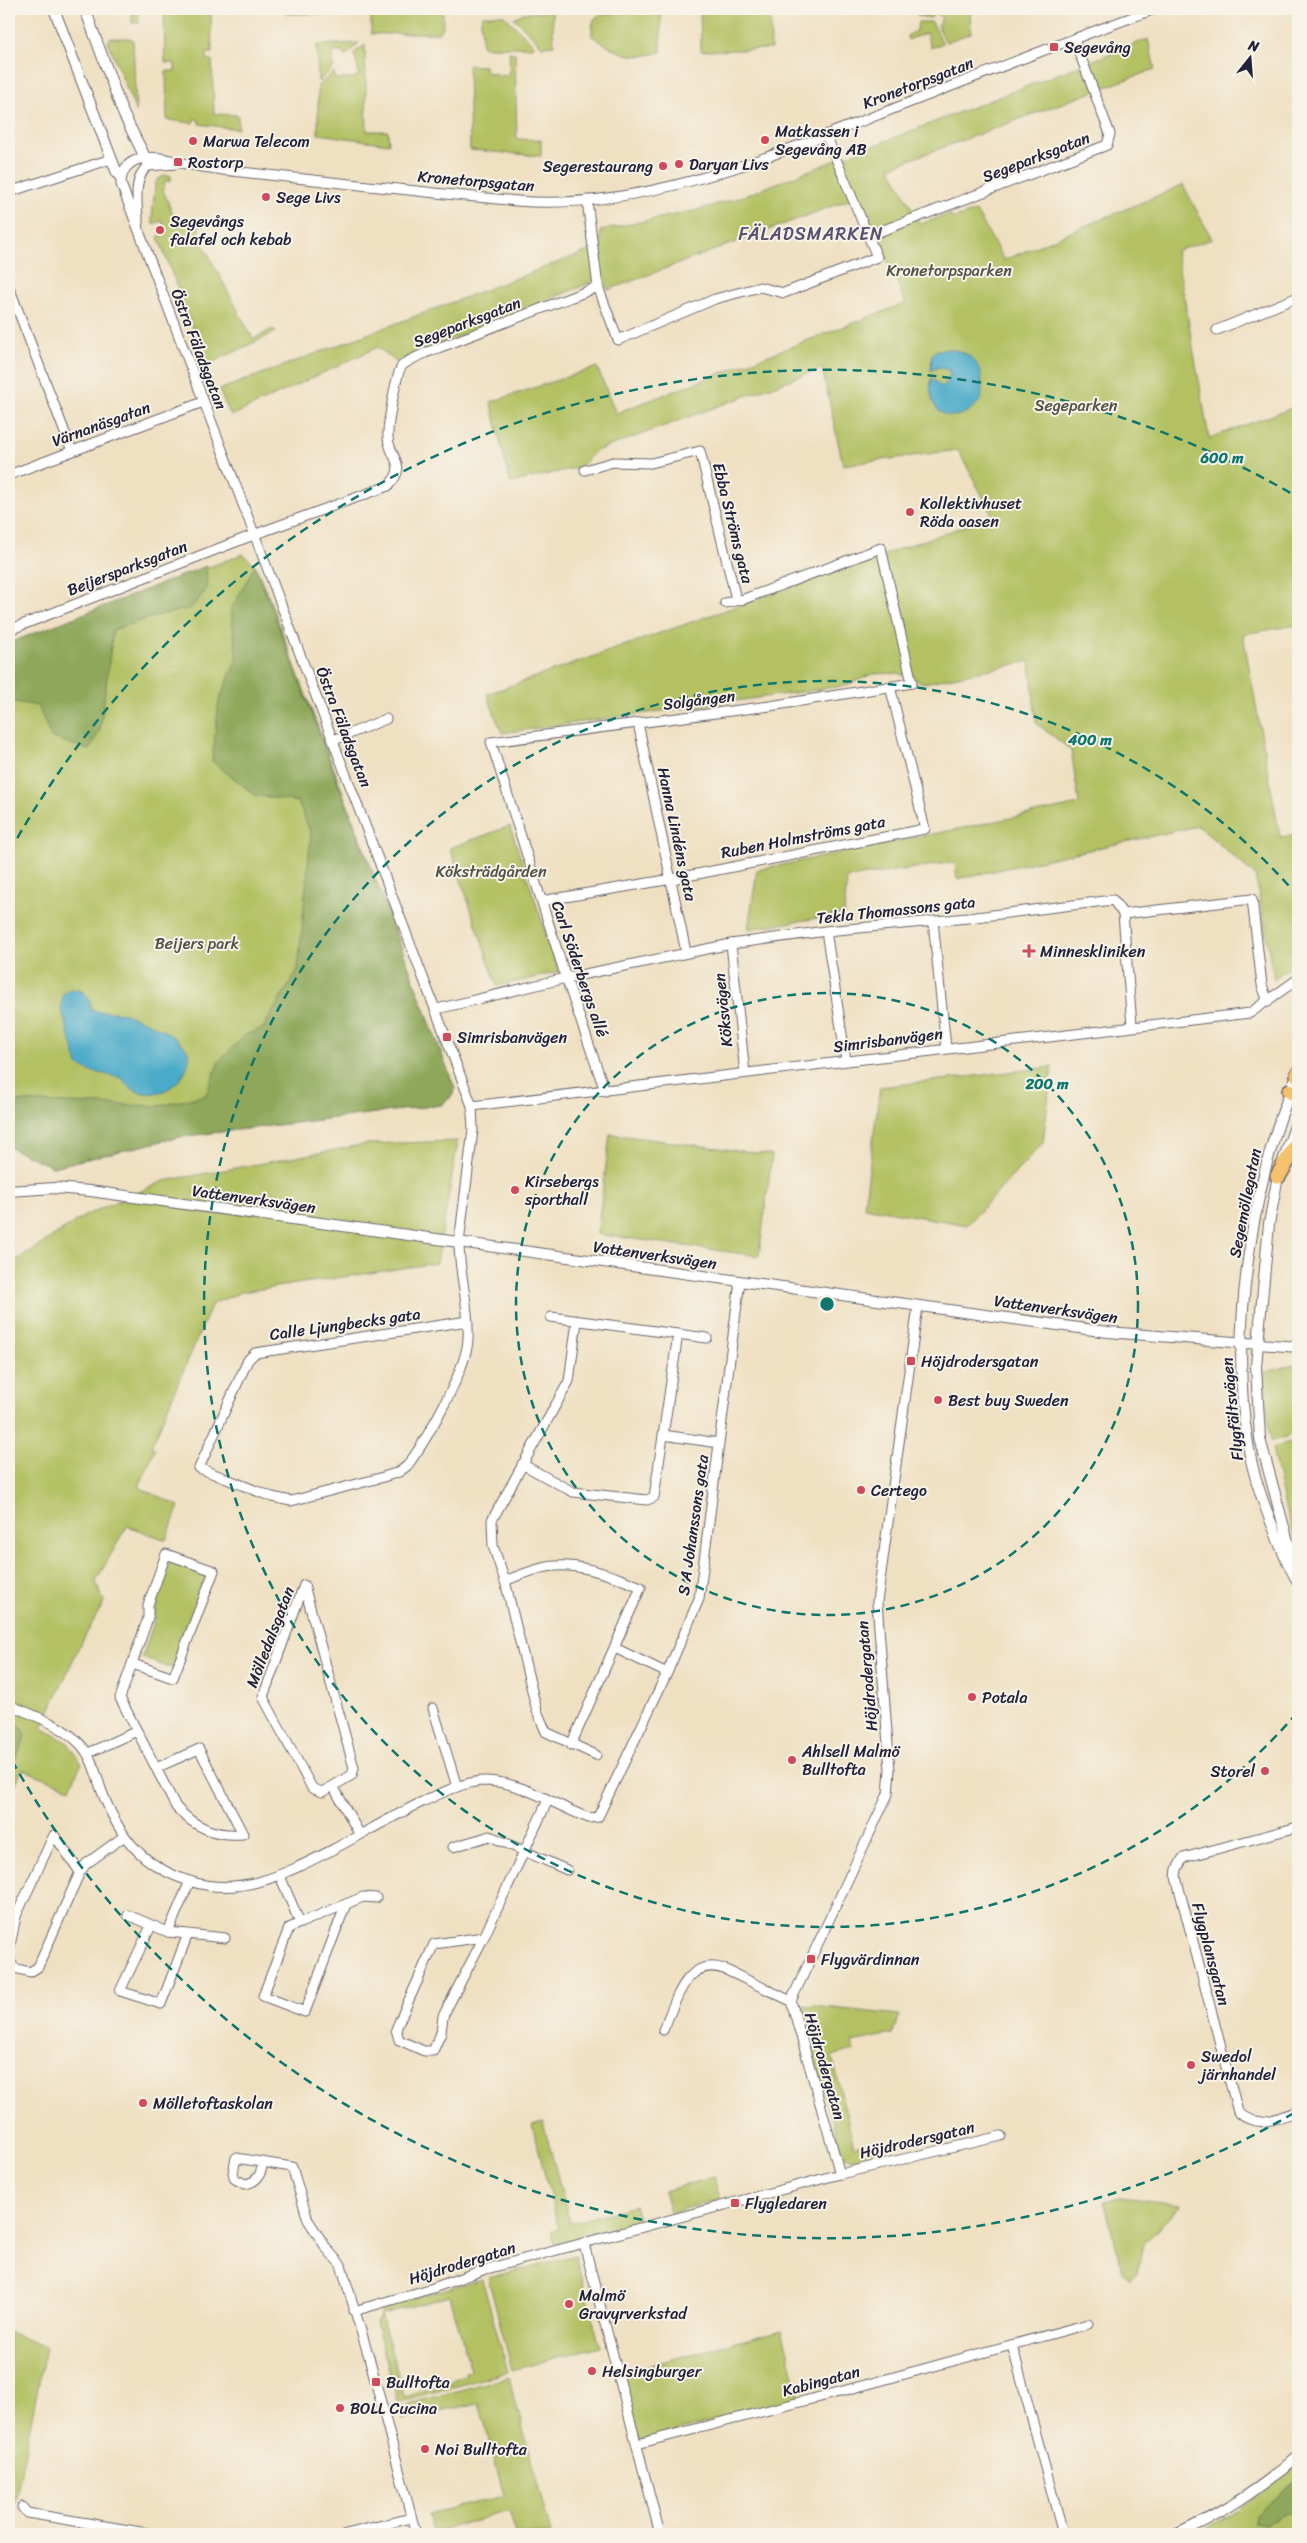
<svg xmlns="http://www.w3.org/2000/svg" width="1307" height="2543" viewBox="0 0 1307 2543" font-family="Sriracha,sans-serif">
<rect width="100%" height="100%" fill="#f7f3e8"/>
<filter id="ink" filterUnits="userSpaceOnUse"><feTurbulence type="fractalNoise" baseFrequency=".02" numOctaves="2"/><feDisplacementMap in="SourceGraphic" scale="10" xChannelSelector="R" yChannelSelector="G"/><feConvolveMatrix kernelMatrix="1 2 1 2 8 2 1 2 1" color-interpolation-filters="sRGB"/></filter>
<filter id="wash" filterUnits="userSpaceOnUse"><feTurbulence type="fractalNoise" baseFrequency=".0096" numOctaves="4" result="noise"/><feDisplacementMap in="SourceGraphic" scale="20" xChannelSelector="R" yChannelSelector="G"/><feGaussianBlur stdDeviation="1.12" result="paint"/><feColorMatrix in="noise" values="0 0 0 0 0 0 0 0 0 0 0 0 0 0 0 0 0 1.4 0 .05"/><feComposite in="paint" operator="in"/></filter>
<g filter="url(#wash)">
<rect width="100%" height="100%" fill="#efe0c2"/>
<!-- green -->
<g fill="#b3c164" stroke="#6a7250">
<polygon points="132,9 138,9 139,23 132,23"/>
<polygon points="174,9 211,9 212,53 207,53 207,60 212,60 214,114 238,115 238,129 199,124 199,120 194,119 193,123 167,120 166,71 175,71 175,63 165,63 164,13"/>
<polygon points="262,9 334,9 334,14 287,14 286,9"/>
<polygon points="371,9 443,9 443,28 438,33 371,34"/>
<polygon points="548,9 552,9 554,45 542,46 514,18 523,13 545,12"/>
<path d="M623 9H651L656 13H661V52C628 61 620 53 592 36 591 12 598 15 619 14Z"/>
<polygon points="700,9 770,9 771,49 701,51"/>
<polygon points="917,9 934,9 934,14 931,18 917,16"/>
<polygon points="937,9 970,9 971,33 946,42 937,25 942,19 937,13"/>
<polygon points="483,15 504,15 534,45 533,47 485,47 482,45 481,19"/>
<polygon points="918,22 932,22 943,43 931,48 926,33 908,40 907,36 917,30"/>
<polygon points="110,38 130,38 133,40 136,112 108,42"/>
<polygon points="1148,39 1155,69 890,167 920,224 950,214 952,219 976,211 1004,260 1183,185 1212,239 1176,251 1209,438 1298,406 1298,625 1243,634 1280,837 1298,835 1298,960 1274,979 1255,875 1198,826 957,879 955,862 847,878 844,914 748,929 757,870 1079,804 1071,750 1036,723 1030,661 924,683 897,673 873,674 844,686 502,733 487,694 993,516 958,450 843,465 822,368 596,451 579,467 510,483 491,402 597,367 616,413 906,303 859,196 608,290 604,277 396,362 378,347 231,416 219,390 599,247 601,230 694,211 741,197"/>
<polygon points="359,43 345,56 341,52 334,52 331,61 334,67 318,82 317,45"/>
<polygon points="365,45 367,131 388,131 389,144 318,134 318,86 334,72 335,79 354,78 359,74 354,53"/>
<polygon points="509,52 515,53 517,139 541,140 541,156 470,150 468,65 485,66 486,72 506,76 510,70"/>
<polygon points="165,175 171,176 171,181 165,181 163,190 176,222 199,224 198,235 253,339 273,329 276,332 207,365 158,237 166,233 162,221 153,224 152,219 155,185 157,180"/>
<polygon points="243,554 255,565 272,605 455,1089 452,1096 441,1105 179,1137 53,1167 9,1147 9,643"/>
<polygon points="510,826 559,972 497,986 450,848"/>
<polygon points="1052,1067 1043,1143 967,1225 864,1207 880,1087"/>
<polygon points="610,1134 772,1155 759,1256 597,1234"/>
<polygon points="458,1141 437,1263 242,1292 212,1304 151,1447 155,1449 139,1487 179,1506 166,1540 127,1526 96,1581 104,1602 78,1649 42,1728 68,1743 82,1763 70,1788 22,1769 9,1800 9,1265 86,1215 164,1181 367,1144"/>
<polygon points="1291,1365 1298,1365 1298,1425 1286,1437 1271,1441 1263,1373"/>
<polygon points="1298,1434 1298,1461 1291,1464 1298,1497 1298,1547 1285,1508 1272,1448 1293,1441"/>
<polygon points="171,1559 210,1573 174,1669 142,1658 155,1618 156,1599"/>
<path d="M804 2005 900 2015 892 2034 852 2042 854 2050 832 2056 854 2146 869 2142 874 2157C859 2163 850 2164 840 2149L804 2022Z"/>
<polygon points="543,2122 570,2223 635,2206 640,2222 555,2244 551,2231 559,2229 532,2125"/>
<polygon points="714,2177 720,2199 670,2213 664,2191"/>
<polygon points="1120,2197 1181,2204 1143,2245 1137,2273 1130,2280 1123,2273 1104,2201"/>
<polygon points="575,2255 600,2346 512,2370 488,2278"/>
<polygon points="482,2279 508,2372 398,2402 376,2323 381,2315 404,2396 451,2383 450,2380 466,2376 465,2373 471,2371 450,2296 382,2314 380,2307"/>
<polygon points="782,2330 800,2399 638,2441 620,2373"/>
<polygon points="9,2332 46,2347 9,2532"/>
<polygon points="509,2377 551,2534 516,2534 509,2511 433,2532 428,2514 504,2496 479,2403 403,2420 400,2406"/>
<polygon points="1298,2464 1298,2534 1196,2534 1235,2512"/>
</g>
<!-- forest -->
<g fill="#8ea75a" stroke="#58644a">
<polygon points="255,565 455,1089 452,1096 441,1105 179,1137 53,1167 9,1147 9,1101 159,1106 206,1095 219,1061 245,1035 263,1028 298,969 311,834 298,802 255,795 212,761 219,701 237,658 231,610"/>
<polygon points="206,566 207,589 191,608 152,617 113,630 100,731 89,750 51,737 38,706 9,701 9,643"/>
<polygon points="9,1718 24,1730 26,1735 16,1758 14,1758 9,1746"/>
<polygon points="1298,2478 1298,2509 1265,2524 1254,2522 1255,2515"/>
</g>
<!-- water -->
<g fill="#49aac9" stroke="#366682">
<path d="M949 349C979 353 985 373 981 400 956 428 926 418 931 378L942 387 948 381 950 371 938 367 931 371 932 354 938 350Z"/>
<path d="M70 989C84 990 91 995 91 1010 101 1014 110 1010 121 1013 137 1017 184 1036 189 1054 190 1058 188 1065 186 1069 178 1089 153 1100 132 1089 128 1087 125 1082 122 1078L89 1071 78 1065 61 1008 63 994Z"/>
</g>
</g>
<g filter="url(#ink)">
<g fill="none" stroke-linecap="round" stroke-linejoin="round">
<defs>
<g id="minor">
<polyline points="148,166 176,164"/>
<polyline points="9,192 111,159"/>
<polyline points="587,200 598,287 618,340 715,299 760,287 784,293 877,257 826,135"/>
<path d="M138 223C138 205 132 178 148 166L145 157"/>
<polyline points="868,236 1107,145 1110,134 1074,39"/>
<polyline points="9,287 72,451"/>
<polyline points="1217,330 1298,297"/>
<polyline points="585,470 613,462 651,463 700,451 736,599"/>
<polyline points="9,475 203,402"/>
<path d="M9 630 256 534 388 486C409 465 390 459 388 438 387 427 396 373 402 366 407 360 418 357 425 353L598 287"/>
<polyline points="638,723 686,952"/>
<polyline points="334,740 386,719"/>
<polyline points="541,901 672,879 925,829 890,686"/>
<polyline points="1123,914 1132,1025"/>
<polyline points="933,921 946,1048"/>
<polyline points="826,931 846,1060"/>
<polyline points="731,944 745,1073"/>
<polyline points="437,1009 566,978 731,944 826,931 968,918 1113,900 1123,914 1252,899 1262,985 1268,1002"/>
<polyline points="605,1091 566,978 491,742 770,706 912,683 881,548 744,599 725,603"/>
<polyline points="472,1106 1250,1013 1298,979"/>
<polyline points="551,1317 707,1338"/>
<path d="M468 1321 255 1353 248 1360 199 1468 272 1497 291 1501 380 1478 399 1472 407 1466C426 1441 467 1369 468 1339 470 1307 459 1275 459 1243L473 1130 472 1106 121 184C121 169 129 161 143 158 159 155 171 161 186 164 198 167 211 168 223 170 321 181 419 192 517 201 640 211 767 158 880 114 971 79 1062 42 1155 9"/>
<polyline points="577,1321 569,1381 492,1520 493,1546 505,1581 537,1711 546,1732 596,1755"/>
<polyline points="663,1435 719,1443"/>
<polyline points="522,1464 573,1492 647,1500 654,1497 678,1334"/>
<path d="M505 1581C517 1576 530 1571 542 1568 574 1560 611 1575 641 1587L571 1745"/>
<polyline points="615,1648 667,1673"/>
<polyline points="133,1664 173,1678 214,1571 166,1554 148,1605 148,1618 120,1698 137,1731"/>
<path d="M9 1705C33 1715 63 1725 81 1745 92 1757 96 1774 101 1789 118 1835 140 1865 189 1881 241 1898 287 1873 332 1850 362 1834 392 1817 422 1802 442 1793 464 1781 486 1781 523 1782 556 1806 589 1818L598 1817 667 1673 699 1599 740 1281"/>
<polyline points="433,1708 457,1787"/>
<path d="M88 1753 137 1731 176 1807C195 1828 215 1836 243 1834L199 1749 156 1768"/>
<polyline points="333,1786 322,1792 312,1788 263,1697 304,1585 354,1768 352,1775 333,1786 360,1835"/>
<path d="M1298 1827 1183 1858 1177 1869 1176 1877 1238 2112C1258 2130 1276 2118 1298 2111"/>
<polyline points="453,1847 490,1836 567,1870"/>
<polyline points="280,1876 300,1923 363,1897 376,1898"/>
<polyline points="128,1915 168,1932 225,1938"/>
<polyline points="300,1923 289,1928 263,1996 305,2012 346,1904"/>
<polyline points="151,1926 120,1991 161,2004 188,1934"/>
<polyline points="168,1932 190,1881"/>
<polyline points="484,1937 434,1944 396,2029 399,2040 424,2051 433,2051 441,2033 443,2016 484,1937 548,1800"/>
<polyline points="9,1951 16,1916 54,1835 80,1872 86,1864 123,1837"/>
<polyline points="9,1953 9,1960 14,1968 30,1972 38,1967 80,1872"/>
<path d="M663 2030C676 2003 685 1956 724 1969L791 2001"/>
<path d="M263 2162C261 2174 258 2182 245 2184L235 2179 233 2173 236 2158 292 2167 308 2220 327 2249 341 2265 369 2357 416 2534"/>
<polyline points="840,2174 791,2001 888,1794 890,1770 877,1602 918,1306"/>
<polyline points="584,2244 660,2534"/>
<polyline points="354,2311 433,2288 483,2270 840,2174 1001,2136"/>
<polyline points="1012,2345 1063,2534"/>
<polyline points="637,2444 839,2392 1088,2324"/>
<polyline points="22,2507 27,2513 153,2534"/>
<polyline points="346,2534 411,2518"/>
</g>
<g id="tertiary">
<polyline points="54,9 117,173 121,178"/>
<polyline points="85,9 123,113 145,157"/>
<path d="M1298 1073C1252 1178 1229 1331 1248 1444 1252 1472 1262 1500 1273 1527 1280 1546 1287 1564 1298 1582"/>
<polyline points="9,1191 55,1188 90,1191 1108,1332 1298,1347"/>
<polyline points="1296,1571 1260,1439 1256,1366 1269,1224 1278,1176 1298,1117"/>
<path d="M1177 2534C1221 2514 1262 2488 1298 2456"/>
</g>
<g id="motorway">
<polyline points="1298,1074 1298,1075"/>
<polyline points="1290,1091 1298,1094"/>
<polyline points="1278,1176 1298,1143"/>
</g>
</defs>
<!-- minor casing -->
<use href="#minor" stroke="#6a646a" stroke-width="11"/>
<!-- tertiary casing -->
<use href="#tertiary" stroke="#6a646a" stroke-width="12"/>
<!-- motorway casing -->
<use href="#motorway" stroke="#6a646a" stroke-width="18"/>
<!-- minor -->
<use href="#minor" stroke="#fff" stroke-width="9"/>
<!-- tertiary -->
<use href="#tertiary" stroke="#fff" stroke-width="10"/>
<!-- motorway -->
<use href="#motorway" stroke="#f5c16b" stroke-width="15"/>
</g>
</g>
<!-- distance rings -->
<g fill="none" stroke="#0f766e" stroke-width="2.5" stroke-dasharray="9 6">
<circle cx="827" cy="1304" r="311"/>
<path d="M1297 1713A623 623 0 1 1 1297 895"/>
<path d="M1294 2113A934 934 0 0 1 10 1757M10 851A934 934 0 0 1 1294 495"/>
</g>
<!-- markers -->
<g fill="#d1495b" stroke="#f7f3e8" stroke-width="2">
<rect x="1049" y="42" width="10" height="10" rx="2.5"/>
<circle cx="765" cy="140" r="5"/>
<circle cx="193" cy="141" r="5"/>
<rect x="173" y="157" width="10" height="10" rx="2.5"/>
<circle cx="679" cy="164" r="5"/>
<circle cx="663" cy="166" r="5"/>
<circle cx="266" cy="197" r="5"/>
<circle cx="160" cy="230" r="5"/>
<circle cx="910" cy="512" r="5"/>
<path d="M1026.5 943.5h5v5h5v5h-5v5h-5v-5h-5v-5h5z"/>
<rect x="442" y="1032" width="10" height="10" rx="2.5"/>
<circle cx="515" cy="1190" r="5"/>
<rect x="906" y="1356" width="10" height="10" rx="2.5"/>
<circle cx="938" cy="1400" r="5"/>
<circle cx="861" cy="1490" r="5"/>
<circle cx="972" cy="1697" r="5"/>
<circle cx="792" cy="1760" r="5"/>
<circle cx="1265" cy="1771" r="5"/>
<rect x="806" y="1954" width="10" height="10" rx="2.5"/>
<circle cx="1191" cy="2065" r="5"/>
<circle cx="143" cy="2103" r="5"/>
<rect x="730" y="2198" width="10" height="10" rx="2.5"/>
<circle cx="569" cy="2304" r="5"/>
<circle cx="592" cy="2371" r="5"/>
<rect x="371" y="2377" width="10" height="10" rx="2.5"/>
<circle cx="340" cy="2408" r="5"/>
<circle cx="425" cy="2449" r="5"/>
</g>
<g text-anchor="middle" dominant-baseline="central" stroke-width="4" stroke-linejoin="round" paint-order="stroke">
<!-- poi labels -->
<g font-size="16" fill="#22223b" stroke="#f7f3e8" text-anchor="start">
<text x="1064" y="47">Segevång</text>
<text x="775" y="131">Matkassen i<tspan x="775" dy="18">Segevång AB</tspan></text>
<text x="203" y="141">Marwa Telecom</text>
<text x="188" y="162">Rostorp</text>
<text x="689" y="164">Daryan Livs</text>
<text x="653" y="166" text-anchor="end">Segerestaurang</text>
<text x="276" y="197">Sege Livs</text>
<text x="170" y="221">Segevångs<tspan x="170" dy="18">falafel och kebab</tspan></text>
<text x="920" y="503">Kollektivhuset<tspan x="920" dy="18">Röda oasen</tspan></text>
<text x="1040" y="951">Minneskliniken</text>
<text x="457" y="1037">Simrisbanvägen</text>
<text x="525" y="1181">Kirsebergs<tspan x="525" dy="18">sporthall</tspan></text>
<text x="921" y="1361">Höjdrodersgatan</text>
<text x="948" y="1400">Best buy Sweden</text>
<text x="871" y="1490">Certego</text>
<text x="982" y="1697">Potala</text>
<text x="802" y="1751">Ahlsell Malmö<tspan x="802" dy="18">Bulltofta</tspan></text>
<text x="1255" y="1771" text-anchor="end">Storel</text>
<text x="821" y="1959">Flygvärdinnan</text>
<text x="1201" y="2056">Swedol<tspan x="1201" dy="18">järnhandel</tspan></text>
<text x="153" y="2103">Mölletoftaskolan</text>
<text x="745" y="2203">Flygledaren</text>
<text x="579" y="2295">Malmö<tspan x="579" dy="18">Gravyrverkstad</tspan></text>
<text x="602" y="2371">Helsingburger</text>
<text x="386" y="2382">Bulltofta</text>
<text x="350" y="2408">BOLL Cucina</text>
<text x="435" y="2449">Noi Bulltofta</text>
</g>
<!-- street labels -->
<g font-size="16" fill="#22223b" stroke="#f7f3e8">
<text transform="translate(918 83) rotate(-21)">Kronetorpsgatan</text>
<text transform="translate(1036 157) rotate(-21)">Segeparksgatan</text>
<text transform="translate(476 181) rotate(5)">Kronetorpsgatan</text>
<text transform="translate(467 322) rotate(-21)">Segeparksgatan</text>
<text transform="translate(199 349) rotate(69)">Östra Fäladsgatan</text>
<text transform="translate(101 424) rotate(-20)">Värnanäsgatan</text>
<text transform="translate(733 523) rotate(76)">Ebba Ströms gata</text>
<text transform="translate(127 568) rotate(-21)">Beijersparksgatan</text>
<text transform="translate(699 700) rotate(-7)">Solgången</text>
<text transform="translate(344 727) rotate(69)">Östra Fäladsgatan</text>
<text transform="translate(677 834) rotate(78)">Hanna Lindéns gata</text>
<text transform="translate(803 837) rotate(-11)">Ruben Holmströms gata</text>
<text transform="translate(896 910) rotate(-6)">Tekla Thomassons gata</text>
<text transform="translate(580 969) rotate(71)">Carl Söderbergs allé</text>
<text transform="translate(723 1010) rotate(-96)">Köksvägen</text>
<text transform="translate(888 1040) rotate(-7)">Simrisbanvägen</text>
<text transform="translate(254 1199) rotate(8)">Vattenverksvägen</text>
<text transform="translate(1245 1203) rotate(-79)">Segemöllegatan</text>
<text transform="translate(655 1255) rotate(8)">Vattenverksvägen</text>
<text transform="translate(1056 1309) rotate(8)">Vattenverksvägen</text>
<text transform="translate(345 1324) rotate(-8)">Calle Ljungbecks gata</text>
<text transform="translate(1232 1409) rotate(-96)">Flygfältsvägen</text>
<text transform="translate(693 1525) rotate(-82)">S A Johanssons gata</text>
<text transform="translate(270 1637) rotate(-69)">Mölledalsgatan</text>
<text transform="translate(867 1676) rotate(-95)">Höjdrodergatan</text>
<text transform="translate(1211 1954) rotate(75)">Flygplansgatan</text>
<text transform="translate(825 2066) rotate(74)">Höjdrodergatan</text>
<text transform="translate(917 2140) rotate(-13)">Höjdrodersgatan</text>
<text transform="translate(462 2263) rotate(-17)">Höjdrodergatan</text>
<text transform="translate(821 2381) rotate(-15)">Kabingatan</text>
</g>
<!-- park labels -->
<g font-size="16" fill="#4e5247" stroke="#f7f3e8">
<text x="949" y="270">Kronetorpsparken</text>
<text x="1076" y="405">Segeparken</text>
<text x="491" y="871">Köksträdgården</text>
<text x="197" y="943">Beijers park</text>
</g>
<!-- neighbourhood labels -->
<g font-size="18" letter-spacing="1" fill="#575070" stroke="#f7f3e8">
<text x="811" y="234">FÄLADSMARKEN</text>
</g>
</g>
<circle cx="827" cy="1304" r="8" fill="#0f766e" stroke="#f7f3e8" stroke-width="2.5"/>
<g font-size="15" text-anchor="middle" font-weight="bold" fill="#0f766e" stroke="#f7f3e8" stroke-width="4" stroke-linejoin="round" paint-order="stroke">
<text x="1222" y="463">600 m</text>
<text x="1090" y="745">400 m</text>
<text x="1047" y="1089">200 m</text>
</g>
<!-- margin -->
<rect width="1307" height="2543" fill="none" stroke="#f7f3e8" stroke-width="30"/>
<!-- north arrow -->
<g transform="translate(1250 58) rotate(17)" stroke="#f7f3e8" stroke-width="4" paint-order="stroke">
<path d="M0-4L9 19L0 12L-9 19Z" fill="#22223b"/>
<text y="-8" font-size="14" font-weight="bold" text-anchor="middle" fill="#22223b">N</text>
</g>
</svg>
